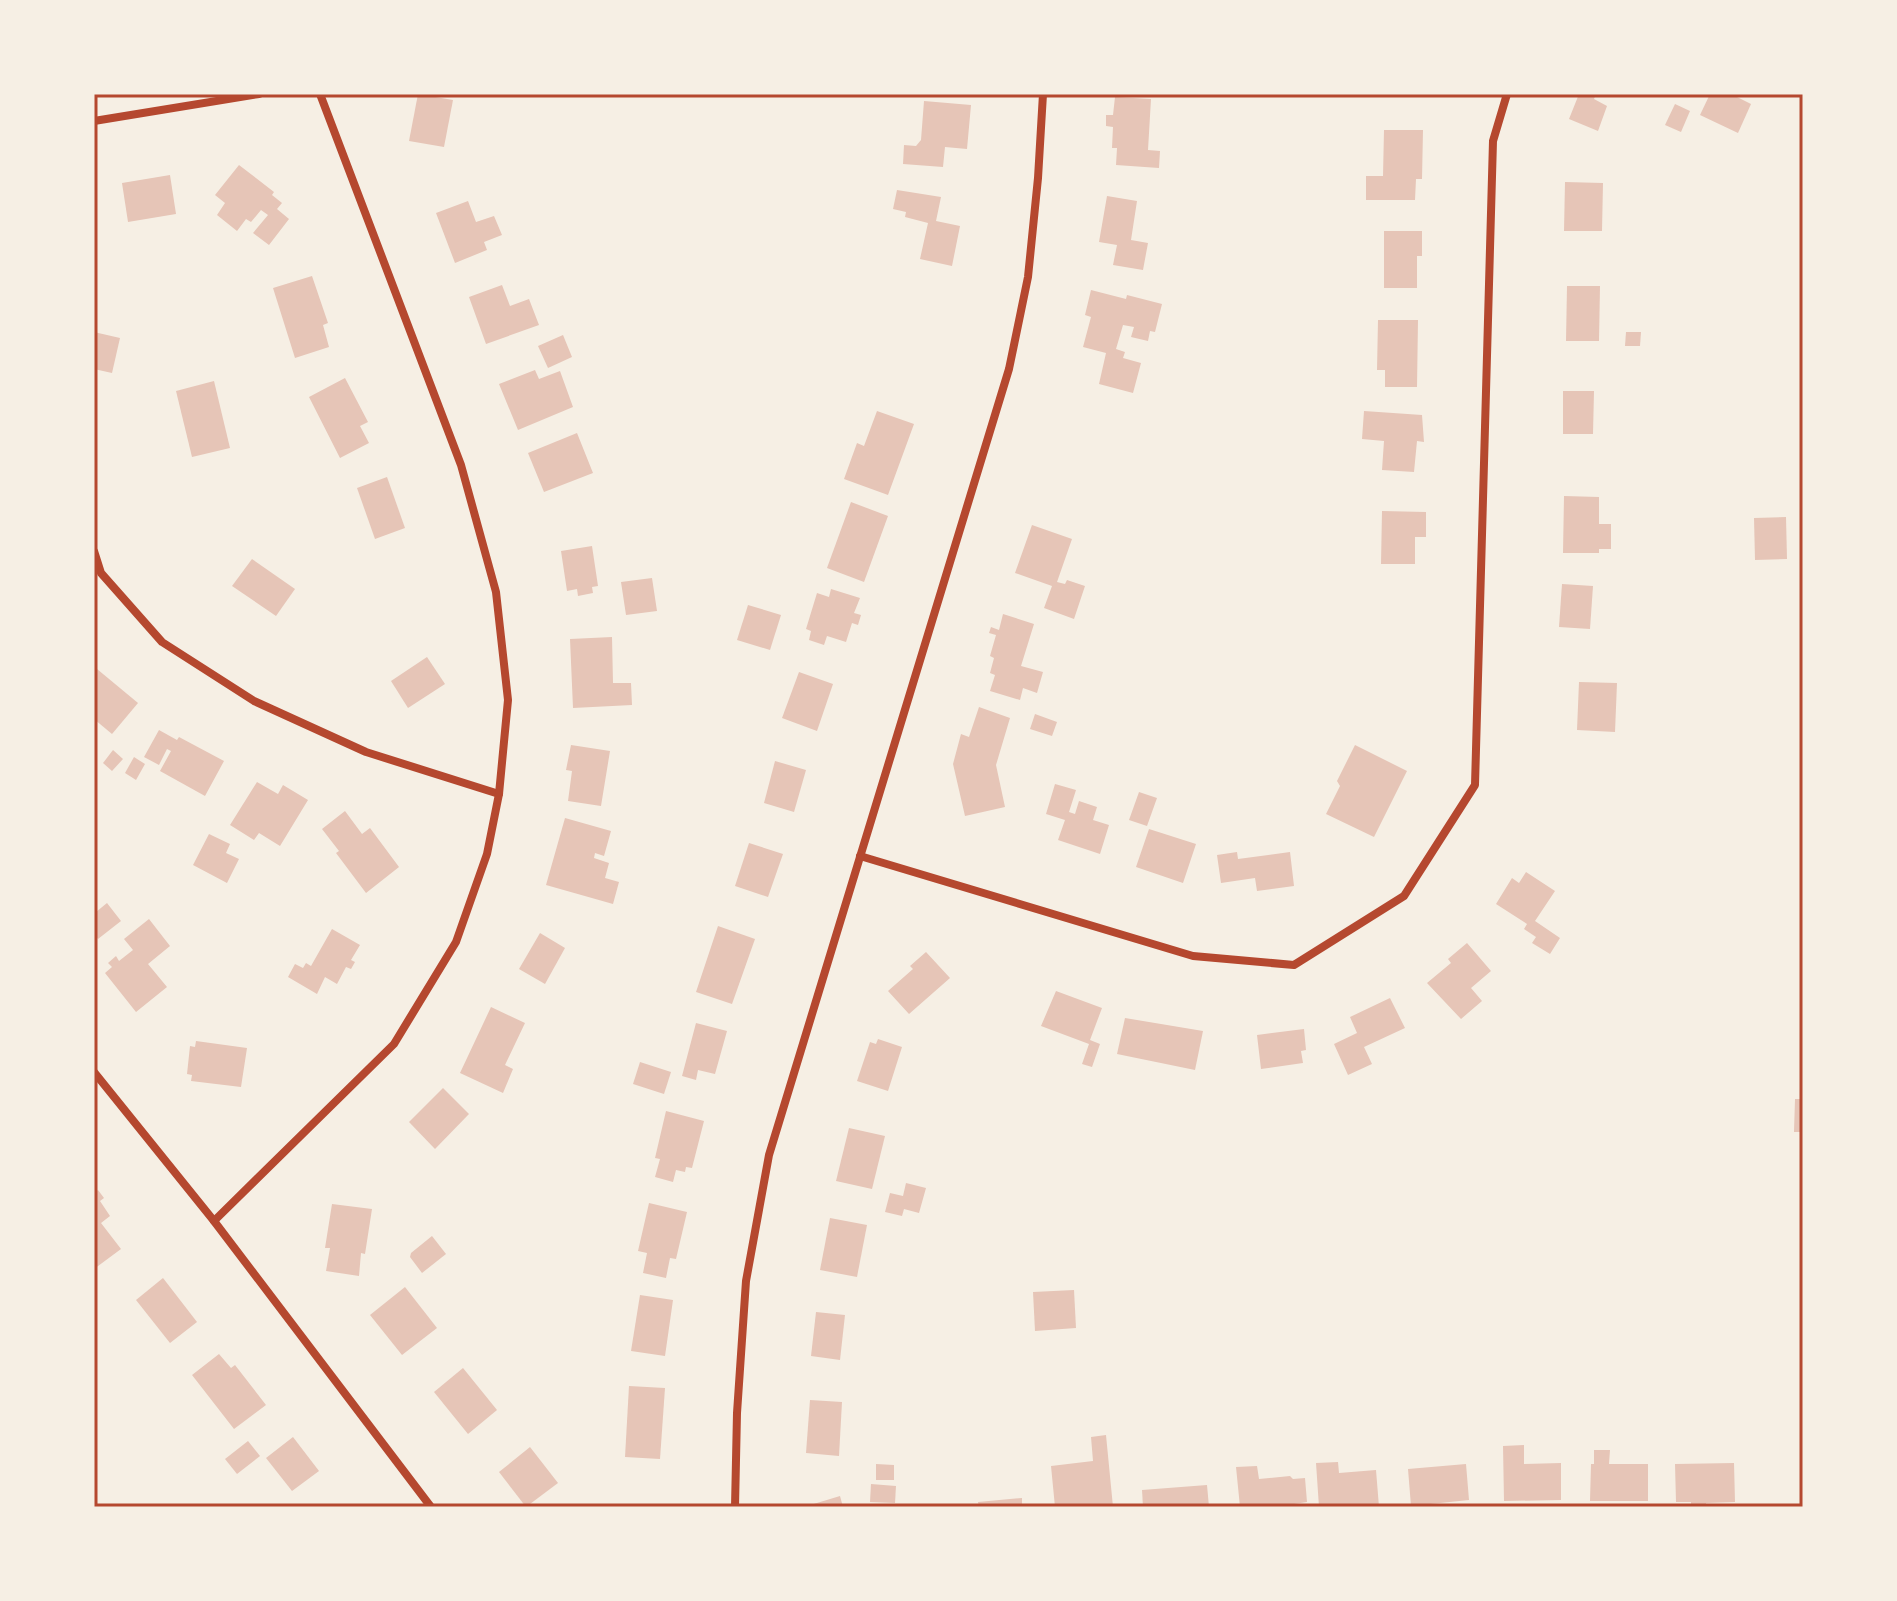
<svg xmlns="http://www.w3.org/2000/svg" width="1897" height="1601" viewBox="0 0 1897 1601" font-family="Barlow,sans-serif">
<rect width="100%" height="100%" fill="#f6efe4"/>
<!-- building -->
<g fill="#e6c5b7">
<polygon points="418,94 453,100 444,147 409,141"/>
<polygon points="1579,94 1596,94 1594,99 1607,106 1598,131 1569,119"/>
<polygon points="1710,94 1731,94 1751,104 1738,133 1700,115"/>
<polygon points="1115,97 1151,99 1148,150 1160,151 1159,168 1116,165 1117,148 1112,148 1113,127 1106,126 1106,115 1113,115"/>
<polygon points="924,101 971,105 967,149 945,147 943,167 903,164 904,145 916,146 921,140"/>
<polygon points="1675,104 1690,111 1681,132 1665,125"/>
<polygon points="1384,130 1423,130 1422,179 1416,179 1415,200 1366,200 1366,176 1383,176"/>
<polygon points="239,165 274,192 272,195 282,203 277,209 289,219 269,245 253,233 268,215 261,210 251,222 246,219 237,231 217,215 225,203 215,195"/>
<polygon points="170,175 176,214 128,222 122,183"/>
<polygon points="1565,182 1603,183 1602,231 1564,231"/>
<polygon points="897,190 941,197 936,221 960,226 952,266 920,259 928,223 905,217 906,212 893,209"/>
<polygon points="1107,196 1137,201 1131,240 1148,243 1143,270 1113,265 1117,245 1099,242"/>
<polygon points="468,201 476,222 494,216 502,235 484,242 487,250 455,263 436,213"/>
<polygon points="1384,231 1422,231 1422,256 1417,256 1417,288 1384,288"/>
<polygon points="312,276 328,323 323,325 329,347 295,358 273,288"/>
<polygon points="502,285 510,306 529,299 539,325 486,344 469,297"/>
<polygon points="1567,286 1600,286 1599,341 1566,341"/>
<polygon points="1091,290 1126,299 1127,295 1162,304 1155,332 1150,331 1148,341 1131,337 1134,327 1123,325 1116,349 1125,352 1123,358 1141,363 1133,393 1099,384 1106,353 1083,347 1091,317 1085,315"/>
<polygon points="1378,320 1418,320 1417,387 1385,387 1385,370 1377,370"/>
<polygon points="94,332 120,338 112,373 94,369"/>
<polygon points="1626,332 1641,332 1640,346 1625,346"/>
<polygon points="563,335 572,357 548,368 538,346"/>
<polygon points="535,370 539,379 560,371 573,407 518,430 499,384"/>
<polygon points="345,378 368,422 360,426 369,443 340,458 309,397"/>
<polygon points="214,381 230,448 192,457 176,391"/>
<polygon points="1563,391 1594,391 1593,434 1563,434"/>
<polygon points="877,411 914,424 888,495 844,479 857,443 864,446"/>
<polygon points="1364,411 1422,415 1424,442 1417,441 1414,472 1382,470 1384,441 1362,439"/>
<polygon points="577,433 593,473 544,492 528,453"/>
<polygon points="387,477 405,528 375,539 357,488"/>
<polygon points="1564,496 1599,497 1599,524 1611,524 1611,549 1599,549 1599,553 1563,553"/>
<polygon points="851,502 888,516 864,582 827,568"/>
<polygon points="1382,511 1426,512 1426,537 1415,537 1415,564 1381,564"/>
<polygon points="1786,517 1787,559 1755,560 1754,518"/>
<polygon points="1032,525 1072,539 1057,582 1065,584 1067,580 1085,586 1074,619 1044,608 1052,586 1015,573"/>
<polygon points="592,546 598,586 592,587 593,593 578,596 577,589 567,591 561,551"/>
<polygon points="252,559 295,589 276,616 232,586"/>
<polygon points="652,578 657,611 626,615 621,582"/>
<polygon points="1562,584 1593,586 1590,629 1559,627"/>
<polygon points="831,589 860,598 854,613 861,615 858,625 852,623 846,642 827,636 824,645 809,640 811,631 806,629 817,593 829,597"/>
<polygon points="748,605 781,615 770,650 737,640"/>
<polygon points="1003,614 1034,624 1021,666 1043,672 1037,693 1023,688 1020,700 990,691 995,675 990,673 994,658 990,656 996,635 989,633 991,627 999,630"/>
<polygon points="612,637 613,683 631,683 632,705 573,708 570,639"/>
<polygon points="427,657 445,684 408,708 391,681"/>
<polygon points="97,669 138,703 112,734 94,719 94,672"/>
<polygon points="799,672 833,684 817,731 782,718"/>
<polygon points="1579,682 1617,683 1615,732 1577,730"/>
<polygon points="979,707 1010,718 996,765 1005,807 965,816 953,764 961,734 969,737"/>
<polygon points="1035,714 1057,722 1052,736 1030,729"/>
<polygon points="159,730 177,740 179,737 224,761 205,796 160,771 171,751 167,749 159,765 144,757"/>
<polygon points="571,745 610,751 601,806 568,801 572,771 566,770"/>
<polygon points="1355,745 1407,771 1374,837 1326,814 1340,786 1337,781"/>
<polygon points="113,750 123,759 112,771 103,763"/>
<polygon points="134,757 145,764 136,780 125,773"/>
<polygon points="775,761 806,770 794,812 764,803"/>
<polygon points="257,782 278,794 283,785 308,800 280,846 259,833 254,840 230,825"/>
<polygon points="1055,784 1076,790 1069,812 1075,814 1079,801 1097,807 1093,820 1109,825 1100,854 1058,840 1065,820 1046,814"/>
<polygon points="1139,792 1157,798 1147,826 1129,820"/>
<polygon points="345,811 362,834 370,828 399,867 366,893 336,853 339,851 322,829"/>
<polygon points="565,818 611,831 604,856 595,853 594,858 609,863 605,878 619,882 613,904 546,885"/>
<polygon points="1149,829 1196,844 1183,883 1136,867"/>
<polygon points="209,834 230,844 226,853 239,859 227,883 193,865"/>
<polygon points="749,843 783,854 768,897 735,886"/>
<polygon points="1237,852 1238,859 1290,852 1294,886 1257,891 1255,878 1221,883 1217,855"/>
<polygon points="1526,872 1555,891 1535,921 1560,938 1550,954 1532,943 1536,937 1524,929 1527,924 1496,904 1512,878 1519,883"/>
<polygon points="107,903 121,921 98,939 94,934 94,909 96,912"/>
<polygon points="149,919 170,946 148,964 167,987 136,1012 105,973 112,967 108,963 116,956 119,961 133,950 124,939"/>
<polygon points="718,926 755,939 732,1004 696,992"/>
<polygon points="332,929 360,945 351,960 355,962 351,969 346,967 337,984 325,977 317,994 288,977 295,964 303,968 306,963 311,966"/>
<polygon points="540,933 565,948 545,984 519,969"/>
<polygon points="1467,943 1491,971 1471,988 1482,1001 1461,1019 1427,983 1451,963 1448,959"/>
<polygon points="926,952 950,978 909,1014 888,991 913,969 910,966"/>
<polygon points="1056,991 1102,1008 1090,1040 1100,1044 1092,1067 1082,1064 1089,1044 1041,1026"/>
<polygon points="1390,998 1405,1028 1364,1047 1372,1064 1348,1075 1334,1044 1357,1033 1350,1017"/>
<polygon points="491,1007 525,1023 505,1065 513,1069 503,1093 460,1073"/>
<polygon points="1125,1018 1203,1031 1195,1070 1117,1054"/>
<polygon points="696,1023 727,1031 715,1074 698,1070 696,1080 682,1076"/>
<polygon points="1304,1029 1306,1050 1301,1051 1303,1063 1261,1069 1257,1035"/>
<polygon points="878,1039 902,1047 888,1091 857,1081 870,1042 876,1044"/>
<polygon points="196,1041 247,1048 241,1087 191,1081 192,1075 187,1074 190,1046 195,1047"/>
<polygon points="640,1062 671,1072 664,1094 633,1084"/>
<polygon points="443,1088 469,1114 435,1149 409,1122"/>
<polygon points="1795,1099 1803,1099 1803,1132 1794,1132"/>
<polygon points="666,1111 704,1121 692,1168 686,1167 685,1172 676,1170 673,1182 655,1177 660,1159 655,1158"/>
<polygon points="849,1128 885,1136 872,1189 836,1181"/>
<polygon points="906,1183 926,1188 919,1213 904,1209 902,1216 885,1212 890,1193 903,1196"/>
<polygon points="98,1190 104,1198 100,1201 110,1216 101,1223 121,1249 94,1269 94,1193"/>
<polygon points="649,1203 687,1212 676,1259 670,1258 666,1278 643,1273 647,1253 638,1251"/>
<polygon points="332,1204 372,1209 365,1254 361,1253 359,1276 326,1271 330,1248 325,1248"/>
<polygon points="830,1218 867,1225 857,1277 820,1270"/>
<polygon points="432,1236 446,1254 422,1273 410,1257 411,1253"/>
<polygon points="163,1278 197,1322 170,1343 136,1300"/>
<polygon points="405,1287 437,1328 402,1355 370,1315"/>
<polygon points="1074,1290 1076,1328 1035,1331 1033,1292"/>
<polygon points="640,1295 673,1300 665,1356 631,1351"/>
<polygon points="816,1312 845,1315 840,1360 811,1356"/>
<polygon points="219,1354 231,1368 235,1365 266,1405 234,1429 192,1375"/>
<polygon points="463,1368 497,1410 468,1434 434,1392"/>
<polygon points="629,1386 665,1388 660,1459 625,1457"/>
<polygon points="810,1400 842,1402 839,1456 806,1453"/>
<polygon points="1106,1435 1113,1507 1055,1507 1051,1466 1093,1461 1091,1437"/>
<polygon points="293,1437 319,1471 292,1491 266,1458"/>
<polygon points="248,1441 260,1456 237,1474 225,1459"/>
<polygon points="1524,1445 1524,1464 1561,1463 1561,1500 1504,1501 1503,1446"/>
<polygon points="530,1447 558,1483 526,1507 499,1472"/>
<polygon points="1594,1450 1610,1450 1609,1464 1648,1464 1648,1501 1590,1501 1591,1464 1594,1464"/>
<polygon points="1338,1462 1339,1473 1376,1470 1379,1507 1319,1507 1316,1463"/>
<polygon points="1734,1463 1735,1502 1706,1503 1706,1507 1691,1507 1691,1502 1676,1502 1675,1464"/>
<polygon points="876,1464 894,1465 894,1480 876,1480"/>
<polygon points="1466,1464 1469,1500 1411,1506 1408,1469"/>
<polygon points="1257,1466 1259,1479 1290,1476 1293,1479 1305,1478 1307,1502 1294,1504 1294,1507 1240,1507 1236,1467"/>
<polygon points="871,1484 896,1486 895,1503 870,1502"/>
<polygon points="1207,1485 1209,1507 1143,1507 1142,1490"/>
<polygon points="840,1496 843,1507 807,1507 807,1506"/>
<polygon points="1022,1498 1022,1507 979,1507 978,1502"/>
</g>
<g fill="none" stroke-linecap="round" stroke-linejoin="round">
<!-- minor -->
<g stroke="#b5482f" stroke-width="8">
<polyline points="94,121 259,94"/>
<polyline points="94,551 101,573 162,642 254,701 366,752 499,794"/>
<polyline points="860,856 1193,956 1294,965 1404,896 1475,785 1493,141 1507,94"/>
<polyline points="94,1072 214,1221 431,1507"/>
<polyline points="214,1221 394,1044 456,942 487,854 499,794 508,700 496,592 461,465 320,94"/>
<polyline points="735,1507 737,1413 746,1281 769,1155 1009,369 1028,277 1038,178 1043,94"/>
</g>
</g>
<!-- border -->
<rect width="1897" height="1601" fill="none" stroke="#f6efe4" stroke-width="192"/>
<rect x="96" y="96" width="1705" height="1409" fill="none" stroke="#b5482f" stroke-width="3"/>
</svg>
